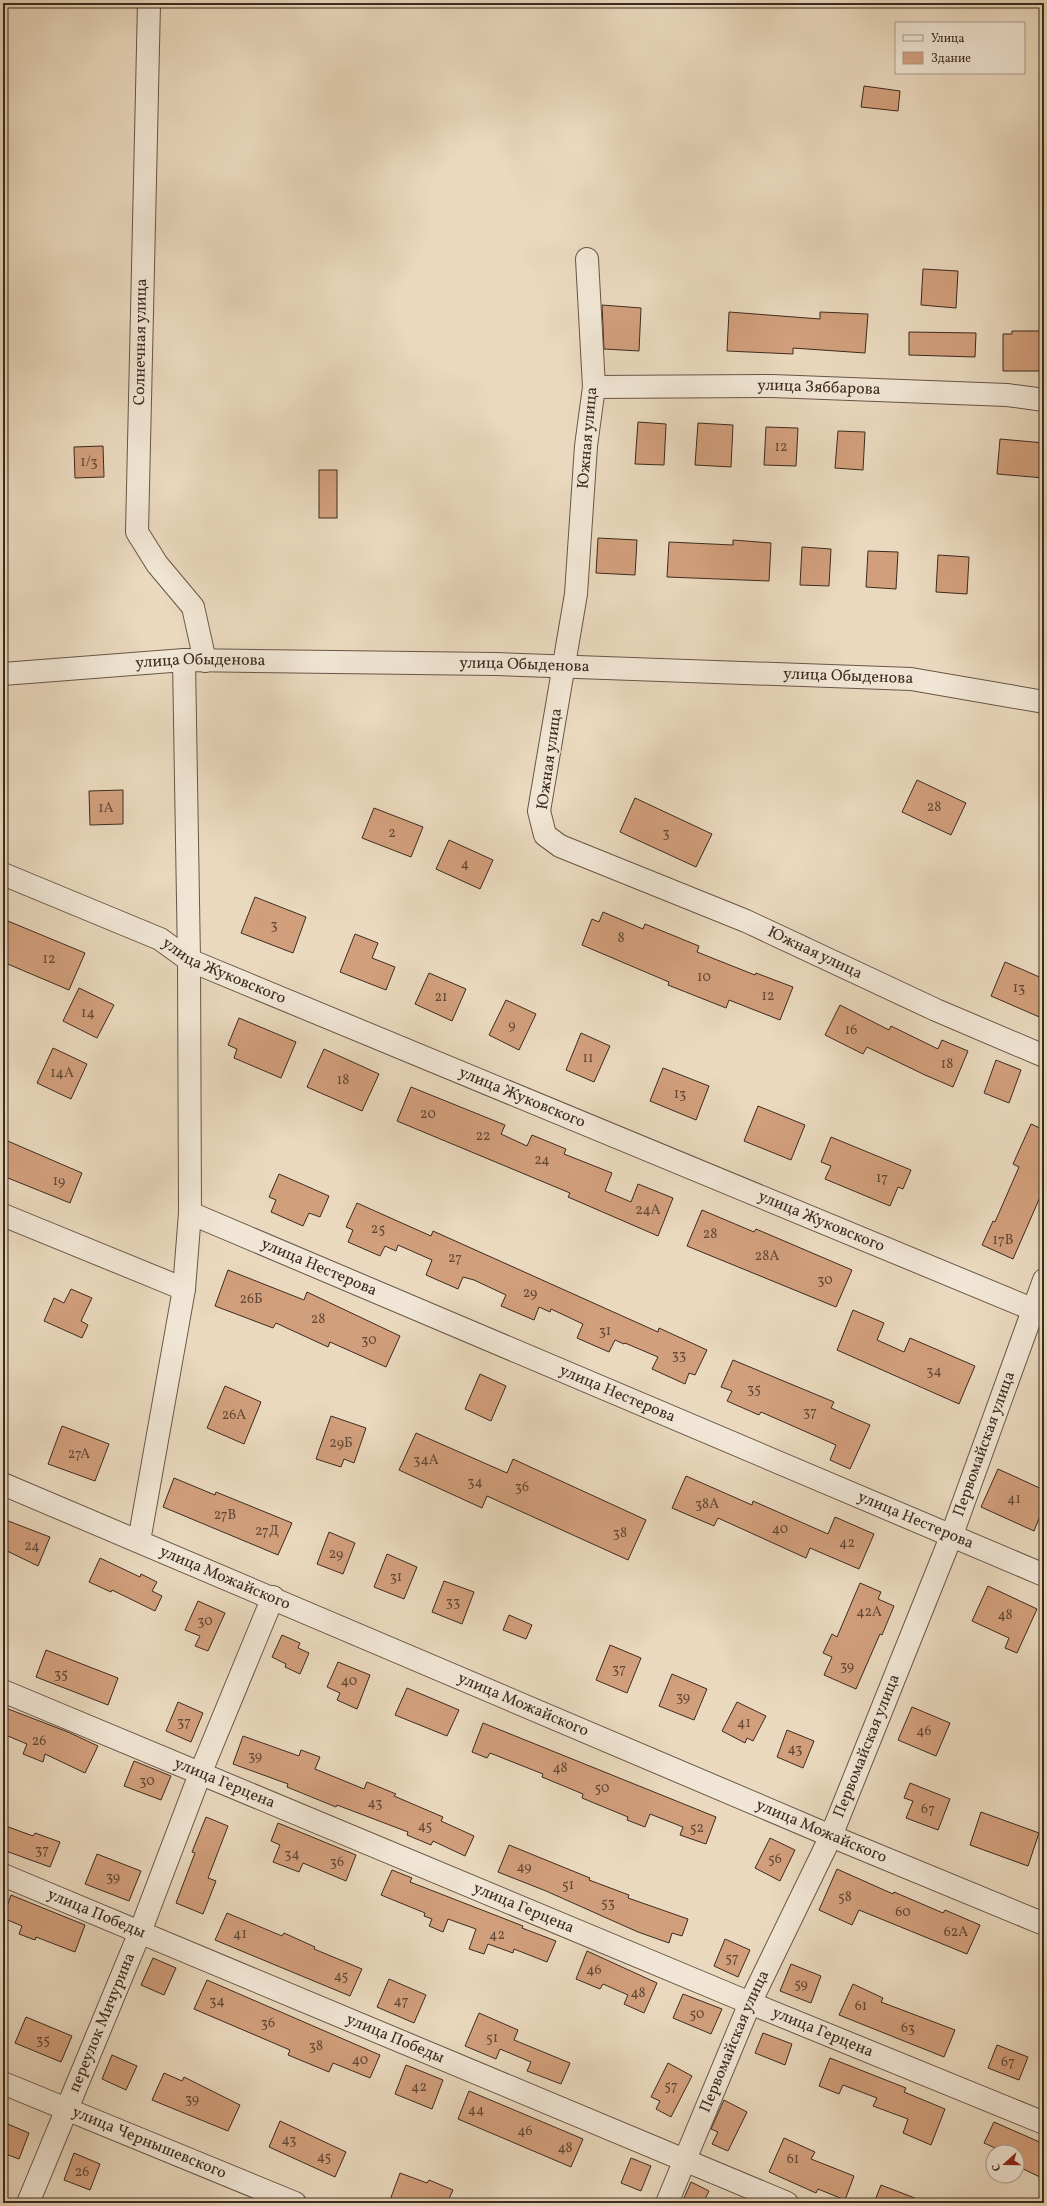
<svg xmlns="http://www.w3.org/2000/svg" width="1047" height="2206" viewBox="0 0 1047 2206" font-family="Vollkorn,serif">
<rect width="100%" height="100%" fill="#ead9be"/>
<filter id="stains"><feTurbulence type="fractalNoise" baseFrequency=".005" numOctaves="4"/><feColorMatrix values="0 0 0 0 .2 0 0 0 0 .09 0 0 0 0 .02 0 0 0 .5 -.17"/></filter>
<radialGradient id="worn" r=".72"><stop offset=".6" stop-color="#630" stop-opacity="0"/><stop offset="1" stop-color="#630" stop-opacity=".3"/></radialGradient>
<!-- building -->
<g fill="#d29f7c" stroke="#3c2b1f">
<polygon points="864,86 900,91 898,111 861,107"/>
<polygon points="923,269 958,271 956,308 921,305"/>
<polygon points="602,305 641,308 639,351 604,349"/>
<polygon points="729,312 820,319 820,312 868,314 865,353 793,348 793,354 727,351"/>
<polygon points="1012,331 1044,331 1044,371 1003,371 1003,334 1012,334"/>
<polygon points="909,332 976,333 975,357 909,355"/>
<polygon points="638,422 666,424 664,465 635,464"/>
<polygon points="698,423 733,425 731,467 695,465"/>
<polygon points="766,427 798,428 796,466 764,465"/>
<polygon points="838,431 865,432 863,470 835,468"/>
<polygon points="1000,439 1044,443 1044,478 997,474"/>
<polygon points="103,446 104,477 75,478 74,447"/>
<rect x="319" y="470" width="18" height="48"/>
<polygon points="598,538 637,540 635,575 596,573"/>
<polygon points="733,540 771,543 769,581 667,577 669,542 733,545"/>
<polygon points="802,547 831,549 829,586 800,585"/>
<polygon points="868,551 898,552 896,589 866,587"/>
<polygon points="938,555 969,557 967,594 936,592"/>
<polygon points="917,780 966,803 951,835 902,812"/>
<polygon points="123,790 123,824 90,825 89,791"/>
<polygon points="635,798 712,834 696,867 620,832"/>
<polygon points="374,808 423,827 411,857 362,838"/>
<polygon points="449,840 493,860 480,889 436,869"/>
<polygon points="255,897 306,917 293,953 241,933"/>
<polygon points="603,912 643,929 645,924 699,946 697,952 755,975 756,973 793,987 780,1020 729,1000 726,1008 668,985 669,982 582,945 592,919 599,922"/>
<polygon points="3,919 85,953 69,990 3,962"/>
<polygon points="355,934 378,943 372,958 395,967 386,990 340,972"/>
<polygon points="1005,962 1044,979 1044,1019 991,996"/>
<polygon points="429,973 466,989 452,1021 415,1004"/>
<polygon points="79,988 114,1005 97,1038 63,1021"/>
<polygon points="506,1000 536,1014 519,1050 489,1035"/>
<polygon points="840,1005 889,1030 891,1026 938,1049 942,1040 968,1051 953,1087 925,1075 867,1047 863,1054 825,1035"/>
<polygon points="239,1018 296,1042 281,1078 234,1058 237,1049 228,1045"/>
<polygon points="581,1033 610,1046 594,1082 566,1070"/>
<polygon points="53,1048 87,1064 71,1099 37,1083"/>
<polygon points="324,1049 379,1074 362,1111 307,1087"/>
<polygon points="996,1060 1021,1070 1009,1103 984,1093"/>
<polygon points="663,1068 709,1086 696,1120 650,1101"/>
<polygon points="411,1087 505,1125 501,1134 527,1146 532,1135 566,1149 564,1154 612,1173 605,1191 631,1202 638,1184 673,1198 658,1236 568,1197 570,1193 397,1121"/>
<polygon points="758,1106 805,1125 791,1160 744,1141"/>
<polygon points="1031,1124 1044,1130 1044,1188 1013,1259 982,1245 993,1221 995,1222 1019,1167 1013,1164"/>
<polygon points="831,1137 911,1170 903,1189 898,1187 890,1206 825,1179 831,1166 821,1162"/>
<polygon points="3,1139 82,1173 70,1203 3,1176"/>
<polygon points="279,1174 329,1196 320,1217 309,1213 303,1226 271,1212 276,1200 269,1197"/>
<polygon points="357,1203 431,1236 433,1231 658,1332 659,1328 707,1350 695,1375 689,1373 685,1384 652,1369 658,1357 625,1343 624,1344 615,1340 609,1352 577,1338 583,1324 551,1309 550,1312 539,1307 534,1320 501,1306 506,1295 474,1280 463,1277 458,1289 426,1275 432,1260 398,1245 396,1251 385,1246 380,1256 348,1242 353,1230 346,1227"/>
<polygon points="702,1210 754,1232 756,1229 852,1270 836,1307 687,1246"/>
<polygon points="228,1270 304,1300 307,1292 400,1336 386,1367 330,1342 328,1347 276,1323 273,1328 215,1306"/>
<polygon points="71,1289 92,1298 81,1321 88,1325 82,1338 44,1321 54,1298 64,1303"/>
<polygon points="853,1310 884,1323 877,1340 904,1352 910,1338 975,1366 959,1404 837,1350"/>
<polygon points="733,1360 834,1402 831,1408 870,1425 850,1469 830,1460 836,1445 761,1412 759,1415 727,1401 732,1391 721,1387"/>
<polygon points="480,1374 506,1386 491,1421 465,1409"/>
<polygon points="225,1386 261,1402 244,1444 207,1428"/>
<polygon points="331,1416 366,1428 354,1463 344,1459 341,1467 316,1459"/>
<polygon points="62,1426 109,1444 95,1481 48,1464"/>
<polygon points="416,1433 507,1473 513,1459 646,1520 628,1560 487,1496 482,1508 399,1470"/>
<polygon points="998,1469 1044,1490 1044,1518 1040,1516 1034,1531 981,1507"/>
<polygon points="686,1476 752,1505 753,1501 828,1534 835,1517 874,1534 859,1569 810,1548 806,1558 718,1518 714,1526 672,1508"/>
<polygon points="174,1478 215,1495 216,1492 292,1523 278,1555 163,1507"/>
<polygon points="3,1519 50,1537 38,1566 3,1549"/>
<polygon points="329,1532 355,1543 343,1574 317,1564"/>
<polygon points="387,1554 417,1567 404,1599 374,1587"/>
<polygon points="100,1558 140,1577 141,1574 157,1582 152,1591 162,1596 155,1611 112,1590 111,1592 89,1582"/>
<polygon points="444,1581 474,1592 462,1624 432,1612"/>
<polygon points="860,1583 881,1592 878,1599 894,1606 882,1635 880,1634 856,1689 824,1675 832,1657 823,1653 832,1634 837,1637"/>
<polygon points="988,1586 1037,1609 1017,1653 1005,1648 1009,1638 972,1621"/>
<polygon points="198,1601 225,1613 208,1651 195,1646 200,1636 185,1630"/>
<polygon points="509,1615 532,1625 526,1639 503,1630"/>
<polygon points="282,1635 300,1643 298,1648 309,1653 300,1674 285,1667 286,1664 272,1657"/>
<polygon points="610,1645 641,1658 627,1693 596,1680"/>
<polygon points="46,1650 118,1678 108,1705 36,1677"/>
<polygon points="338,1662 370,1675 357,1709 337,1700 340,1693 327,1687"/>
<polygon points="672,1674 707,1689 694,1720 659,1706"/>
<polygon points="407,1688 459,1710 447,1736 395,1715"/>
<polygon points="178,1702 203,1713 191,1742 166,1731"/>
<polygon points="737,1702 766,1716 753,1741 747,1738 745,1743 722,1731"/>
<polygon points="3,1707 68,1732 98,1746 85,1773 45,1754 43,1762 23,1754 27,1744 3,1734"/>
<polygon points="912,1707 950,1723 936,1756 898,1740"/>
<polygon points="483,1723 716,1817 706,1844 680,1835 683,1827 650,1814 645,1827 627,1820 628,1817 582,1798 583,1794 542,1777 543,1774 490,1753 487,1758 472,1752"/>
<polygon points="787,1730 814,1741 803,1768 777,1757"/>
<polygon points="243,1736 299,1756 301,1750 320,1757 315,1769 364,1789 367,1782 396,1794 394,1796 443,1817 441,1821 474,1836 465,1856 433,1841 431,1845 407,1835 408,1832 337,1805 336,1807 287,1787 288,1784 233,1764"/>
<polygon points="134,1761 171,1776 161,1800 124,1786"/>
<polygon points="910,1783 950,1799 938,1830 906,1818 913,1801 904,1798"/>
<polygon points="981,1812 1039,1833 1028,1866 970,1845"/>
<polygon points="206,1817 228,1826 208,1878 216,1881 203,1914 176,1903 195,1853 192,1852"/>
<polygon points="278,1823 356,1855 346,1881 303,1863 299,1872 273,1862 280,1845 271,1841"/>
<polygon points="3,1825 33,1836 35,1833 60,1842 50,1867 3,1850"/>
<polygon points="770,1838 795,1850 780,1881 755,1868"/>
<polygon points="509,1845 590,1878 589,1880 629,1895 628,1898 688,1919 682,1936 672,1933 669,1943 638,1932 546,1891 498,1872"/>
<polygon points="97,1854 141,1871 129,1901 85,1884"/>
<polygon points="837,1869 893,1894 894,1892 943,1913 945,1910 980,1925 967,1954 859,1910 852,1925 819,1910"/>
<polygon points="392,1870 412,1878 410,1882 523,1926 522,1928 556,1941 547,1962 514,1949 513,1953 488,1944 484,1954 469,1949 476,1929 448,1919 443,1932 429,1926 432,1919 424,1916 425,1913 381,1895"/>
<polygon points="11,1895 85,1925 75,1952 36,1937 35,1940 19,1934 22,1926 3,1918"/>
<polygon points="227,1913 282,1936 284,1933 315,1947 314,1949 362,1969 350,1996 215,1940"/>
<polygon points="725,1939 750,1950 738,1977 714,1966"/>
<polygon points="587,1951 657,1983 644,2013 624,2004 628,1995 603,1984 600,1989 576,1979"/>
<polygon points="153,1958 176,1968 164,1995 141,1985"/>
<polygon points="791,1964 821,1976 811,2003 780,1991"/>
<polygon points="389,1979 426,1995 414,2023 377,2007"/>
<polygon points="207,1980 380,2055 370,2078 333,2063 329,2072 288,2055 290,2050 194,2009"/>
<polygon points="853,1984 883,1998 881,2002 955,2030 944,2057 839,2015"/>
<polygon points="683,1994 722,2009 711,2034 673,2018"/>
<polygon points="479,2013 518,2030 514,2040 570,2063 561,2084 527,2071 531,2062 500,2049 496,2059 465,2046"/>
<polygon points="26,2017 72,2036 61,2062 15,2043"/>
<polygon points="763,2033 792,2044 785,2065 755,2053"/>
<polygon points="997,2045 1028,2057 1019,2080 988,2068"/>
<polygon points="112,2055 137,2066 126,2090 102,2079"/>
<polygon points="830,2058 906,2088 904,2092 945,2109 931,2145 903,2133 908,2119 873,2106 877,2098 843,2085 839,2094 819,2086"/>
<polygon points="668,2063 692,2076 671,2117 656,2109 660,2101 651,2097"/>
<polygon points="406,2065 443,2080 432,2109 395,2094"/>
<polygon points="164,2073 182,2081 184,2077 240,2105 228,2131 152,2100"/>
<polygon points="469,2091 583,2139 571,2167 458,2119"/>
<polygon points="724,2100 747,2112 728,2151 712,2144 718,2132 711,2129"/>
<polygon points="280,2121 346,2152 335,2177 269,2147"/>
<polygon points="3,2122 29,2133 19,2159 3,2153"/>
<polygon points="994,2122 1044,2144 1044,2179 1017,2166 1017,2152 1004,2152 984,2143"/>
<polygon points="784,2138 815,2152 811,2159 854,2176 845,2200 818,2189 816,2193 769,2172"/>
<polygon points="74,2153 100,2164 90,2190 64,2180"/>
<polygon points="631,2158 651,2166 641,2191 621,2183"/>
<polygon points="400,2173 427,2183 429,2180 453,2190 447,2203 398,2203 390,2200"/>
<polygon points="691,2182 709,2191 703,2203 682,2203"/>
<polygon points="881,2185 925,2202 925,2203 874,2203"/>
</g>
<g fill="none" stroke-linecap="round" stroke-linejoin="round">
<defs>
<g id="street">
<polyline points="149,3 137,532 157,564 193,607 205,661"/>
<path id="s1" d="M587 259 594 387 586 446 576 594 539 811 545 835 560 846 746 921 936 1010 1044 1056"/>
<path id="s2" d="M594 387 772 386 1007 395 1044 400"/>
<path id="s3" d="M3 674 184 660 496 664 911 679 1044 702"/>
<path id="s4" d="M3 874 160 939 189 960 1044 1314"/>
<path id="s5" d="M190 1213 1044 1575"/>
<polyline points="3,1215 184,1289"/>
<path id="s6" d="M3 1484 831 1836 1044 1924"/>
<polyline points="139,1541 184,1289 190,1213 189,960 184,660"/>
<path id="s7" d="M3 1691 750 2003 1044 2123"/>
<path id="s8" d="M3 1875 787 2203"/>
<path id="s9" d="M3 2083 295 2203"/>
<path id="s10" d="M28 2203 140 1932 200 1774 273 1597"/>
<path id="s11" d="M667 2203 750 2003 831 1836 951 1537 1044 1280"/>
</g>
</defs>
<!-- street casing -->
<use href="#street" stroke="#685647" stroke-width="24"/>
<!-- street -->
<use href="#street" stroke="#f1e6d5" stroke-width="22"/>
</g>
<g text-anchor="middle" dominant-baseline="central" stroke-width="3" stroke-linejoin="round" paint-order="stroke">
<!-- number labels -->
<g font-size="14" fill="#624836">
<text x="781" y="447">12</text>
<text x="89" y="462">1/3</text>
<text x="934" y="807">28</text>
<text x="106" y="808">1А</text>
<text x="392" y="833">2</text>
<text x="666" y="833">3</text>
<text x="465" y="864">4</text>
<text x="274" y="925">3</text>
<text x="621" y="938">8</text>
<text x="49" y="959">12</text>
<text x="704" y="977">10</text>
<text x="1019" y="988">13</text>
<text x="768" y="996">12</text>
<text x="441" y="997">21</text>
<text x="88" y="1013">14</text>
<text x="512" y="1025">9</text>
<text x="851" y="1030">16</text>
<text x="588" y="1058">11</text>
<text x="947" y="1064">18</text>
<text x="62" y="1073">14А</text>
<text x="343" y="1080">18</text>
<text x="680" y="1094">13</text>
<text x="428" y="1114">20</text>
<text x="483" y="1136">22</text>
<text x="542" y="1160">24</text>
<text x="882" y="1178">17</text>
<text x="59" y="1181">19</text>
<text x="648" y="1210">24А</text>
<text x="378" y="1229">25</text>
<text x="710" y="1234">28</text>
<text x="1003" y="1240">17В</text>
<text x="767" y="1256">28А</text>
<text x="455" y="1258">27</text>
<text x="825" y="1280">30</text>
<text x="530" y="1293">29</text>
<text x="251" y="1299">26Б</text>
<text x="318" y="1319">28</text>
<text x="605" y="1331">31</text>
<text x="369" y="1340">30</text>
<text x="679" y="1355">33</text>
<text x="934" y="1371">34</text>
<text x="754" y="1389">35</text>
<text x="810" y="1412">37</text>
<text x="234" y="1415">26А</text>
<text x="341" y="1443">29Б</text>
<text x="79" y="1454">27А</text>
<text x="426" y="1460">34А</text>
<text x="475" y="1482">34</text>
<text x="522" y="1487">36</text>
<text x="1014" y="1499">41</text>
<text x="707" y="1504">38А</text>
<text x="225" y="1515">27В</text>
<text x="780" y="1529">40</text>
<text x="267" y="1531">27Д</text>
<text x="620" y="1533">38</text>
<text x="847" y="1543">42</text>
<text x="32" y="1546">24</text>
<text x="336" y="1554">29</text>
<text x="396" y="1577">31</text>
<text x="453" y="1602">33</text>
<text x="869" y="1612">42А</text>
<text x="1005" y="1615">48</text>
<text x="205" y="1621">30</text>
<text x="847" y="1666">39</text>
<text x="619" y="1669">37</text>
<text x="61" y="1674">35</text>
<text x="349" y="1681">40</text>
<text x="683" y="1697">39</text>
<text x="184" y="1722">37</text>
<text x="744" y="1723">41</text>
<text x="924" y="1731">46</text>
<text x="39" y="1741">26</text>
<text x="795" y="1749">43</text>
<text x="255" y="1756">39</text>
<text x="560" y="1768">48</text>
<text x="147" y="1781">30</text>
<text x="602" y="1788">50</text>
<text x="375" y="1803">43</text>
<text x="928" y="1809">67</text>
<text x="425" y="1826">45</text>
<text x="697" y="1828">52</text>
<text x="42" y="1850">37</text>
<text x="292" y="1854">34</text>
<text x="775" y="1859">56</text>
<text x="337" y="1862">36</text>
<text x="524" y="1867">49</text>
<text x="113" y="1877">39</text>
<text x="568" y="1885">51</text>
<text x="845" y="1897">58</text>
<text x="608" y="1903">53</text>
<text x="903" y="1912">60</text>
<text x="956" y="1932">62А</text>
<text x="240" y="1934">41</text>
<text x="497" y="1935">42</text>
<text x="732" y="1958">57</text>
<text x="594" y="1970">46</text>
<text x="341" y="1976">45</text>
<text x="801" y="1984">59</text>
<text x="638" y="1993">48</text>
<text x="217" y="2001">34</text>
<text x="401" y="2001">47</text>
<text x="861" y="2006">61</text>
<text x="697" y="2014">50</text>
<text x="268" y="2023">36</text>
<text x="908" y="2028">63</text>
<text x="492" y="2038">51</text>
<text x="43" y="2040">35</text>
<text x="316" y="2046">38</text>
<text x="360" y="2060">40</text>
<text x="1008" y="2062">67</text>
<text x="671" y="2086">57</text>
<text x="419" y="2087">42</text>
<text x="192" y="2099">39</text>
<text x="476" y="2110">44</text>
<text x="525" y="2131">46</text>
<text x="289" y="2140">43</text>
<text x="565" y="2148">48</text>
<text x="324" y="2157">45</text>
<text x="793" y="2159">61</text>
<text x="82" y="2172">26</text>
</g>
<!-- street labels -->
<g font-size="16" fill="#3c2b1f" stroke="#f1e6d5">
<text transform="translate(141 342) rotate(-89)">Солнечная улица</text>
<text stroke="none"><textPath href="#s2" startOffset="225">улица Зяббарова</textPath></text>
<text transform="translate(588 438) rotate(-85)">Южная улица</text>
<text stroke="none"><textPath href="#s3" startOffset="198">улица Обыденова</textPath></text>
<text stroke="none"><textPath href="#s3" startOffset="522">улица Обыденова</textPath></text>
<text stroke="none"><textPath href="#s3" startOffset="846">улица Обыденова</textPath></text>
<text transform="translate(550 759) rotate(-82)">Южная улица</text>
<text stroke="none"><textPath href="#s1" startOffset="876">Южная улица</textPath></text>
<text stroke="none"><textPath href="#s4" startOffset="242">улица Жуковского</textPath></text>
<text stroke="none"><textPath href="#s4" startOffset="566">улица Жуковского</textPath></text>
<text stroke="none"><textPath href="#s4" startOffset="890">улица Жуковского</textPath></text>
<text stroke="none"><textPath href="#s5" startOffset="140">улица Нестерова</textPath></text>
<text stroke="none"><textPath href="#s5" startOffset="464">улица Нестерова</textPath></text>
<text stroke="none"><textPath href="#s11" startOffset="823">Первомайская улица</textPath></text>
<text stroke="none"><textPath href="#s5" startOffset="788">улица Нестерова</textPath></text>
<text stroke="none"><textPath href="#s6" startOffset="241">улица Можайского</textPath></text>
<text stroke="none"><textPath href="#s6" startOffset="565">улица Можайского</textPath></text>
<text stroke="none"><textPath href="#s11" startOffset="499">Первомайская улица</textPath></text>
<text stroke="none"><textPath href="#s7" startOffset="240">улица Герцена</textPath></text>
<text stroke="none"><textPath href="#s6" startOffset="889">улица Можайского</textPath></text>
<text stroke="none"><textPath href="#s7" startOffset="564">улица Герцена</textPath></text>
<text stroke="none"><textPath href="#s8" startOffset="101">улица Победы</textPath></text>
<text stroke="none"><textPath href="#s10" startOffset="195">переулок Мичурина</textPath></text>
<text stroke="none"><textPath href="#s7" startOffset="888">улица Герцена</textPath></text>
<text stroke="none"><textPath href="#s8" startOffset="425">улица Победы</textPath></text>
<text stroke="none"><textPath href="#s11" startOffset="175">Первомайская улица</textPath></text>
<text stroke="none"><textPath href="#s9" startOffset="158">улица Чернышевского</textPath></text>
</g>
</g>
<!-- margin -->
<rect width="1047" height="2206" fill="none" stroke="#ead9be" stroke-width="16"/>
<rect x="4" y="4" width="1039" height="2198" fill="none" stroke="#3c2b1f" stroke-width="2"/>
<rect x="8" y="8" width="1031" height="2190" fill="none" stroke="#3c2b1f"/>
<!-- legend -->
<rect x="895" y="22" width="130" height="52" fill="#f1e6d5" stroke="#a99b8c"/>
<rect x="903" y="35" width="20" height="6" fill="#f1e6d5" stroke="#a99b8c"/>
<text x="931" y="42" font-size="12" fill="#3c2b1f">Улица</text>
<rect x="903" y="52" width="20" height="12" fill="#d29f7c" stroke="#a99b8c"/>
<text x="931" y="62" font-size="12" fill="#3c2b1f">Здание</text>
<!-- north arrow -->
<g transform="translate(1005 2164) rotate(249)"><circle r="19" fill="#f1e6d5" stroke="#a99b8c"/>
<path d="M0-3L7 15L0 10L-7 15Z" fill="#8f2418"/>
<text y="-6" font-size="11" font-weight="bold" text-anchor="middle" fill="#3c2b1f">С</text>
</g>
<rect width="100%" height="100%" filter="url(#stains)"/>
<rect width="100%" height="100%" fill="url(#worn)"/>
</svg>
